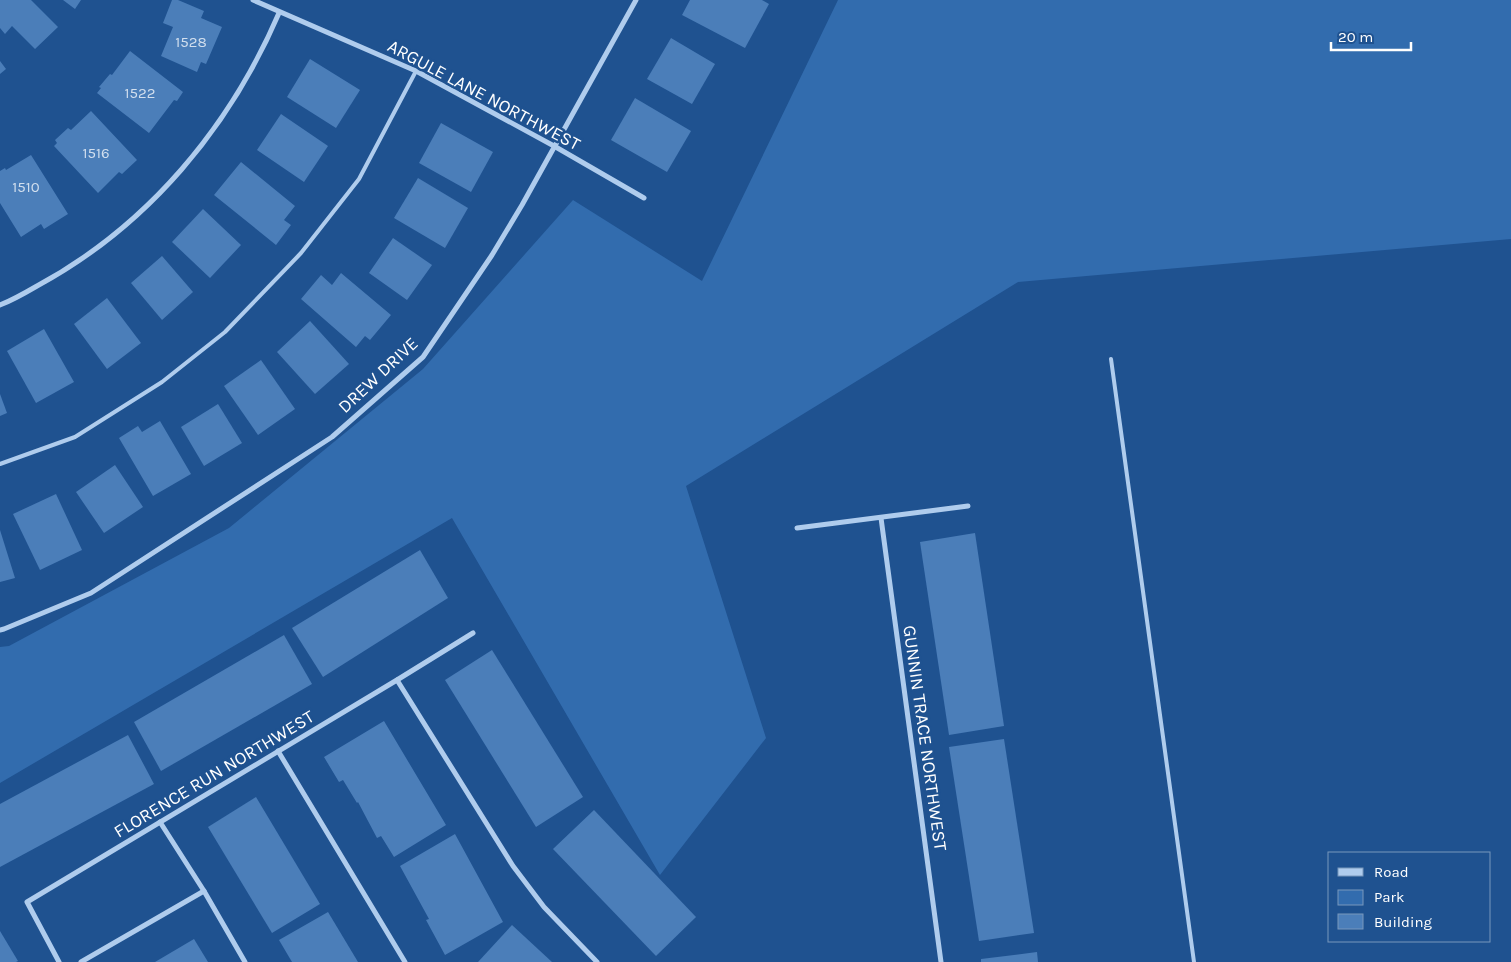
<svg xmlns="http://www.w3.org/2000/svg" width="1511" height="962" viewBox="0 0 1511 962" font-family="Karla,sans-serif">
<rect width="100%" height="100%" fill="#1f5290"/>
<!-- green -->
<polygon fill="#326cae" points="838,0 1511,0 1511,239 1018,282 686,486 766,738 660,875 452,518 0,783 0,647 9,646 229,528 423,369 573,200 702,281"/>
<!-- building -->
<g fill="#4b7eb9">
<polygon points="0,0 31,0 58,27 35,49 12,26 5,34 0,28"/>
<polygon points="63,0 81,0 75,9"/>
<polygon points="172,0 178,0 204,11 201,18 222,27 206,64 201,62 197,72 161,56 173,27 163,23"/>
<polygon points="690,0 762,0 769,4 745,48 682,15"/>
<polygon points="671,38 715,64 692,104 647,79"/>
<polygon points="130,51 183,92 177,101 174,100 149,133 97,93 101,88 99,87 110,74 112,75"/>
<polygon points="310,59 360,90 336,128 287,97"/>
<polygon points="0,61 6,69 0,74"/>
<polygon points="635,98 691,131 667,172 611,140"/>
<polygon points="91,111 137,160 122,174 119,172 98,193 54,146 57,143 55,140 68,128 71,130"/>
<polygon points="281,114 328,146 304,182 257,150"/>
<polygon points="441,123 493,152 471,192 419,163"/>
<polygon points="31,155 68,214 44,229 41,224 21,237 0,203 0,171 5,168 6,170"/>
<polygon points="241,162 295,206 284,220 291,225 276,245 214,195"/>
<polygon points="418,178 468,208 445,248 394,218"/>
<polygon points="203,209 241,245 210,278 172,242"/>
<polygon points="393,238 432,265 407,300 369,273"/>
<polygon points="162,256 193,292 162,320 131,283"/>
<polygon points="341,273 391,315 370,340 365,336 356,347 301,299 321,275 332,285"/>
<polygon points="107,298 141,343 107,369 74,324"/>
<polygon points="310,321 349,364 315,394 277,352"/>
<polygon points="44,329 74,382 36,403 7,351"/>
<polygon points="261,360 295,409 258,435 224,386"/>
<polygon points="0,394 7,413 0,416"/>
<polygon points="218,404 242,443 204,466 181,427"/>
<polygon points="160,421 191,474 153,496 119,438 138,426 142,432"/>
<polygon points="115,465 143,507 104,533 76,492"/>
<polygon points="56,494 82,550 40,570 13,514"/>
<polygon points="0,530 15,578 0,582"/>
<polygon points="975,533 1004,726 949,735 920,542"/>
<polygon points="420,550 448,598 323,677 292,628"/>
<polygon points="284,635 312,684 161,771 134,722"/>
<polygon points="492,650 583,797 536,827 445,680"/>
<polygon points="384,721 446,825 394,857 381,836 377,838 358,802 357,803 343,780 339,782 324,757"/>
<polygon points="128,735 154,784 0,867 0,804"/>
<polygon points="1004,739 1034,933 979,941 949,747"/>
<polygon points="256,797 320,904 272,933 208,827"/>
<polygon points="594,810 696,917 656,956 553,849"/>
<polygon points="455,834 503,922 445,955 426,920 429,919 400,866"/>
<polygon points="328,912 358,962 292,962 279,940"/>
<polygon points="512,925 552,962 478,962"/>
<polygon points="0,931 18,961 16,962 0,962"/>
<polygon points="194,939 208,962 155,962"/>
<polygon points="1037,952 1038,962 981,962 981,959"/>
</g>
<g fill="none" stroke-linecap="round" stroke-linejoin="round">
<!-- lane -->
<g stroke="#afcced" stroke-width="4">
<polyline points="1111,359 1194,962"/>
<polyline points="0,464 75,437 162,382 225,332 301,253 359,179 416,71"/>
</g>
<!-- street -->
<g stroke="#afcced" stroke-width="5">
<polyline points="253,0 416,71 554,146 644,198"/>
<path d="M0 305C13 300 25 293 37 286 148 226 230 127 279 13"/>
<polyline points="881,518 941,962"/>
<polyline points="797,528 968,506"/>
<polyline points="0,630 4,629 91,593 332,437 423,357 492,255 522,205 636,0"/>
<polyline points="397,680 513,866 544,907 597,962"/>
<polyline points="278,751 405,962"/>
<polyline points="160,822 204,891 245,962"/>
<polyline points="59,962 27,902 397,680 473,633"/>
<polyline points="81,962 204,891"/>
</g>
</g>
<g text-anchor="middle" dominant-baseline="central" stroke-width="5" stroke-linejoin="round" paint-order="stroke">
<!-- number labels -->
<g font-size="15" fill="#d2dfee">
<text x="191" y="42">1528</text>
<text x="140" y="93">1522</text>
<text x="96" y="153">1516</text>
<text x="26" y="187">1510</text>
</g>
<!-- street labels -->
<g font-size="18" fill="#fff" stroke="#1f5290">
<text transform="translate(484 95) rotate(28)">ARGULE LANE NORTHWEST</text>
<text transform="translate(378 375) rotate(-43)">DREW DRIVE</text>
<text transform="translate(925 738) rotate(82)">GUNNIN TRACE NORTHWEST</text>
<text transform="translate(214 774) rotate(-31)">FLORENCE RUN NORTHWEST</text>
</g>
</g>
<!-- legend -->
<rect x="1328" y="852" width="162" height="90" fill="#1f5290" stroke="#7997bc"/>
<rect x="1338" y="868" width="25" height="8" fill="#afcced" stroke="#7997bc"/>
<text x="1374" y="877" font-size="15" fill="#ffffff">Road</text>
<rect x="1338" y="890" width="25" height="15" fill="#326cae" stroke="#7997bc"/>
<text x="1374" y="902" font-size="15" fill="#ffffff">Park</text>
<rect x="1338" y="914" width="25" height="15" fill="#4b7eb9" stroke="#7997bc"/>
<text x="1374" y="927" font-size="15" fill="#ffffff">Building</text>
<!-- scale -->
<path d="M1331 42v8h80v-8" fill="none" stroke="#ffffff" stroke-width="2.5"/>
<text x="1338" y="42" font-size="15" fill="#ffffff" stroke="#1f5290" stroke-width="4" paint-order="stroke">20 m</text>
</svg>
